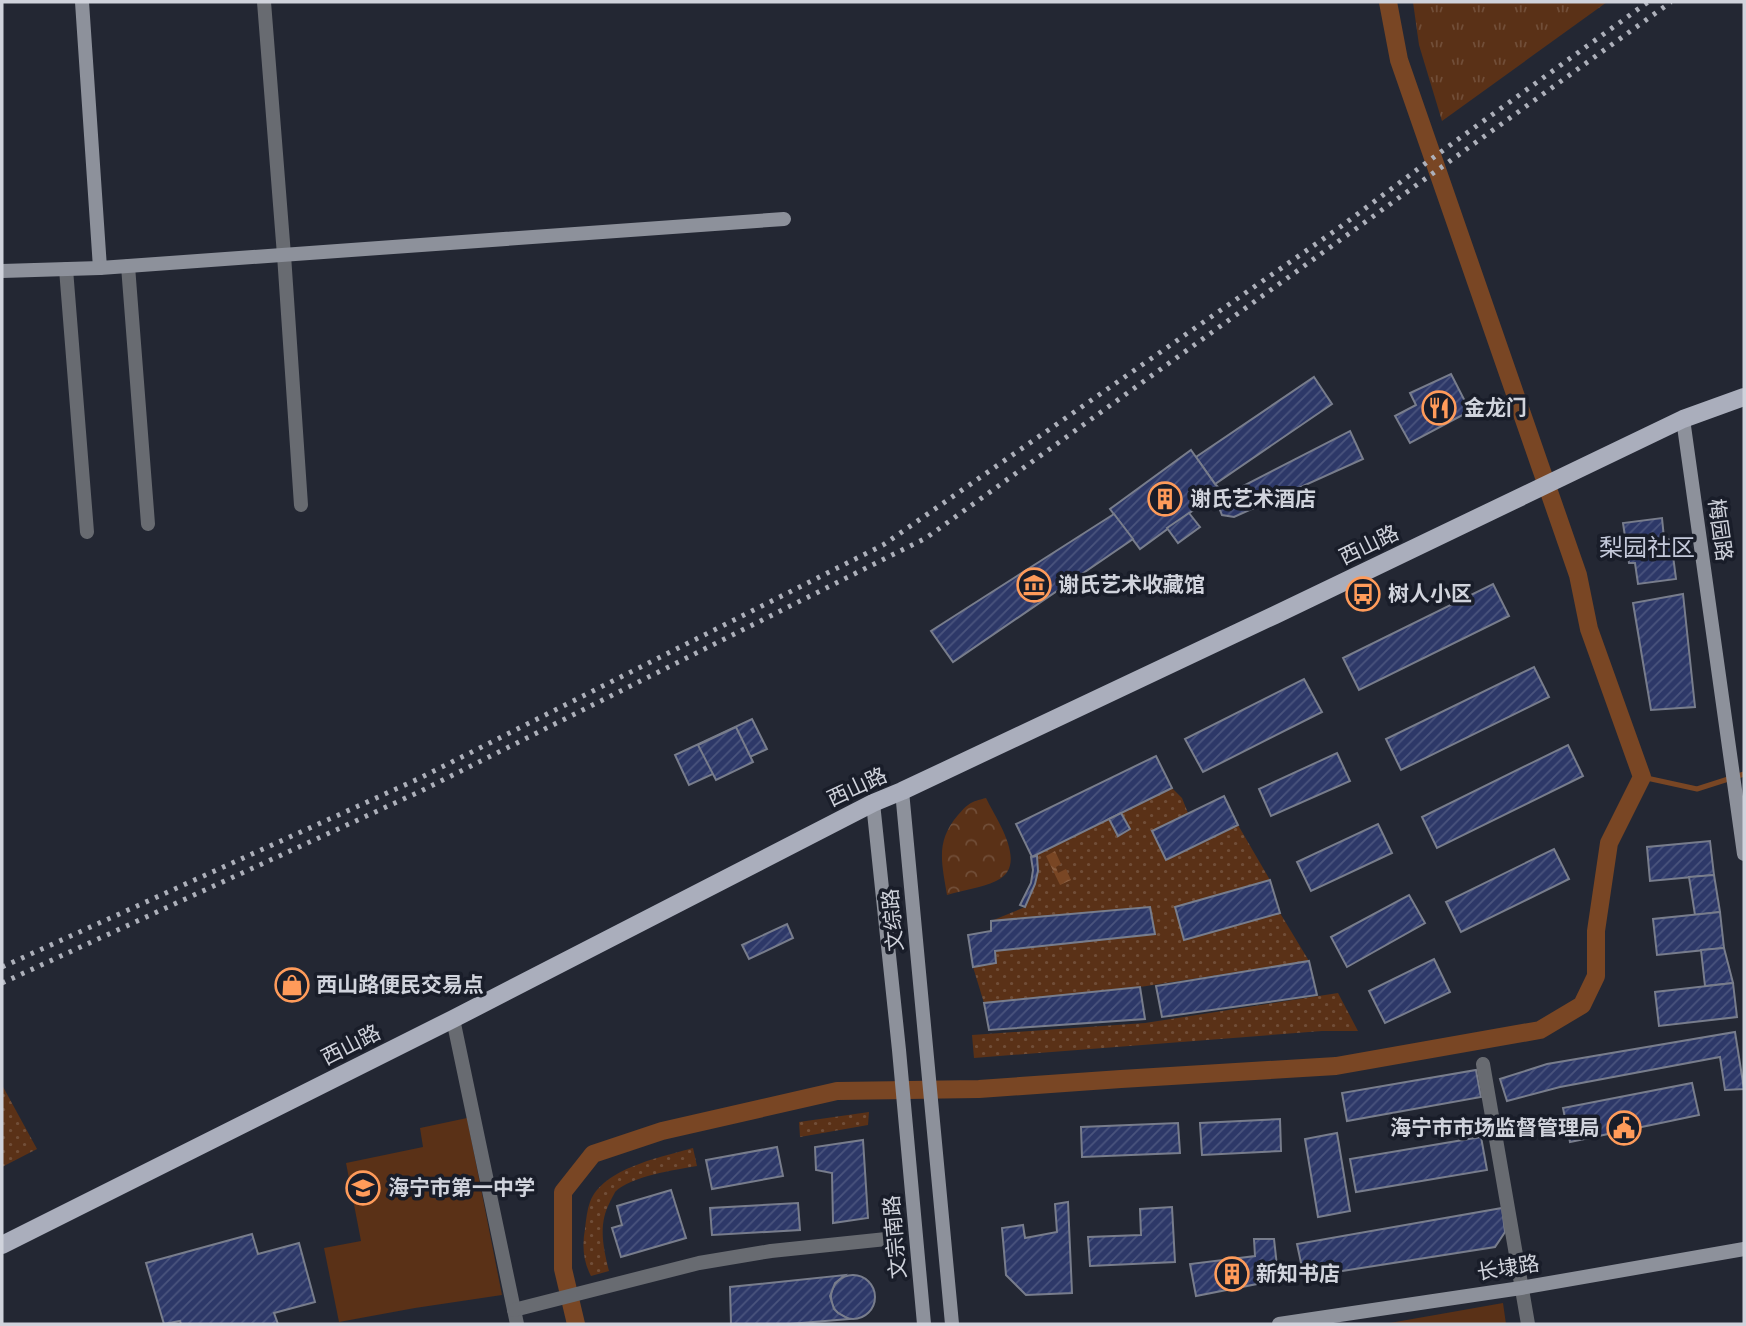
<svg xmlns="http://www.w3.org/2000/svg" width="1746" height="1326" viewBox="0 0 1746 1326" font-family="'DM Sans','Noto Sans SC',sans-serif">
<defs>
<pattern id="grass-tufts" width="24" height="20" patternUnits="userSpaceOnUse" patternTransform="scale(1.75)"><rect width="24" height="20" fill="#5a3117"/><path d="M3 7l-1-3M5 7V3M7 7l1-3M15 17l-1-3M17 17v-4M19 17l1-3" fill="none" stroke="#714e38"/></pattern>
<pattern id="park-crowns" width="20" height="18" patternUnits="userSpaceOnUse" patternTransform="scale(1.75)"><rect width="20" height="18" fill="#5a3117"/><path d="M2 6a3 3 0 1 1 6 0M12 15a3 3 0 1 1 6 0" fill="none" stroke="#714e38"/></pattern>
<pattern id="garden-dots" width="8" height="8" patternUnits="userSpaceOnUse" patternTransform="scale(1.75)"><rect width="8" height="8" fill="#5a3117"/><path d="M2 2h.1M6 6h.1" fill="none" stroke="#714e38" stroke-width="1.8" stroke-linecap="round"/></pattern>
<pattern id="water-waves" width="16" height="10" patternUnits="userSpaceOnUse" patternTransform="scale(1.75)"><rect width="16" height="10" fill="#794624"/><path d="M0 5q4-4 8 0t8 0" fill="none" stroke="#8b6043"/></pattern>
<pattern id="building-hatch" width="6" height="6" patternUnits="userSpaceOnUse" patternTransform="scale(1.75)"><rect width="6" height="6" fill="#2d3868"/><path d="M-1 1l2-2M0 6l6-6M5 7l2-2" fill="none" stroke="#4a547d"/></pattern>
</defs>
<rect width="100%" height="100%" fill="#232733"/>
<!-- grass -->
<polygon fill="url(#grass-tufts)" points="1413,2 1607,2 1442,121 1419,45"/>
<!-- park -->
<path fill="url(#park-crowns)" d="M986 798C996 819 1030 866 996 881 981 888 963 890 947 895 942 863 935 842 958 815 969 803 970 802 986 798Z"/>
<!-- garden -->
<g fill="url(#garden-dots)">
<path d="M1156 756 1172 788 1182 798 1188 813 1224 796 1238 825 1270 880 1280 913 1309 961 1140 987 984 1003 973 967 991 931V921L1025 907C1033 890 1039 876 1037 857H1031V855L1016 824Z"/>
<polygon points="1338,993 1358,1031 1322,1031 974,1058 972,1035 1145,1023"/>
<polygon points="2,1085 37,1149 2,1167"/>
<polygon points="869,1112 868,1125 800,1137 799,1122"/>
<path d="M693 1148 697 1166C675 1170 631 1176 615 1192 615 1193 610 1201 610 1202 598 1224 603 1247 609 1271L591 1276C583 1261 582 1245 585 1229 586 1220 587 1210 590 1202 603 1168 662 1157 693 1148Z"/>
</g>
<!-- pitch -->
<g fill="#5a3117">
<polygon points="467,1118 502,1295 415,1308 339,1322 324,1248 361,1241 346,1163 423,1147 420,1128"/>
<polygon points="1503,1303 1506,1324 1384,1324"/>
</g>
<!-- water -->
<polygon fill="url(#water-waves)" points="1055,851 1061,864 1056,867 1058,873 1066,869 1071,880 1060,885 1046,856"/>
<g fill="none" stroke-linecap="round" stroke-linejoin="round">
<!-- stream -->
<polyline stroke="#794624" stroke-width="5" points="1642,777 1697,789 1744,774"/>
<!-- canal -->
<polyline stroke="#794624" stroke-width="18" points="576,1324 563,1269 563,1192 593,1154 662,1131 837,1091 979,1089 1121,1079 1336,1066 1540,1030 1582,1005 1596,976 1596,931 1609,843 1642,777 1589,629 1578,575 1399,60 1388,2"/>
</g>
<!-- building -->
<g fill="url(#building-hatch)" stroke="#787d8c" stroke-width="2">
<polygon points="1451,374 1470,411 1410,443 1395,416 1416,405 1410,393"/>
<polygon points="1314,377 1332,404 1215,484 1196,457"/>
<polygon points="1350,431 1363,459 1234,517 1222,515 1216,500"/>
<polygon points="1191,450 1215,484 1221,490 1140,549 1110,509"/>
<polygon points="1189,513 1200,527 1178,543 1167,528"/>
<polygon points="1114,514 1133,539 953,662 931,631"/>
<polygon points="1662,518 1664,538 1671,540 1676,579 1638,584 1635,563 1629,563 1623,523"/>
<polygon points="1493,584 1509,616 1359,690 1343,658"/>
<polygon points="1683,594 1695,707 1651,710 1633,603"/>
<polygon points="1534,667 1549,697 1401,770 1386,739"/>
<polygon points="1304,679 1322,712 1203,772 1185,739"/>
<polygon points="752,719 767,749 689,785 675,755"/>
<polygon points="736,727 753,762 716,780 698,745"/>
<polygon points="1568,745 1583,776 1437,848 1422,817"/>
<polygon points="1337,753 1350,781 1271,816 1259,789"/>
<polygon points="1156,756 1172,788 1032,857 1016,824"/>
<polygon points="1224,796 1238,825 1166,860 1152,831"/>
<polygon points="1121,813 1130,829 1118,836 1109,819"/>
<polygon points="1378,824 1392,853 1311,891 1297,862"/>
<polygon points="1710,841 1714,875 1650,881 1647,847"/>
<polygon points="1554,849 1569,879 1461,932 1446,902"/>
<polygon points="1037,856 1038,871 1035,884 1025,907 1020,905 1031,883 1033,870 1031,857"/>
<polygon points="1714,875 1720,912 1695,915 1689,877"/>
<polygon points="1270,880 1280,913 1184,940 1175,907"/>
<polygon points="1409,895 1425,923 1347,967 1331,937"/>
<polygon points="1150,907 1155,934 995,951 996,963 973,967 968,935 991,931 991,921"/>
<polygon points="1720,912 1724,948 1657,955 1653,919"/>
<polygon points="787,924 793,938 749,959 742,945"/>
<polygon points="1724,948 1733,983 1705,986 1701,950"/>
<polygon points="1434,959 1450,992 1385,1023 1369,991"/>
<polygon points="1309,961 1317,995 1162,1017 1156,986"/>
<polygon points="1733,983 1737,1017 1659,1026 1655,992"/>
<polygon points="1140,987 1145,1019 989,1030 984,1003"/>
<polygon points="1735,1032 1744,1089 1725,1090 1720,1057 1560,1087 1507,1101 1500,1079 1547,1064"/>
<polygon points="1476,1070 1481,1097 1347,1121 1342,1093"/>
<polygon points="1692,1083 1699,1115 1570,1142 1563,1108"/>
<polygon points="1280,1119 1281,1151 1202,1155 1200,1123"/>
<polygon points="1178,1123 1180,1153 1082,1157 1081,1127"/>
<polygon points="1337,1133 1350,1211 1318,1217 1305,1139"/>
<polygon points="1481,1137 1487,1170 1356,1192 1350,1159"/>
<polygon points="863,1140 868,1218 833,1223 832,1173 816,1170 815,1147"/>
<polygon points="777,1147 783,1176 712,1189 706,1160"/>
<polygon points="671,1190 686,1238 621,1257 612,1228 622,1225 617,1206"/>
<polygon points="1068,1202 1072,1293 1026,1295 1006,1275 1002,1228 1023,1225 1025,1238 1057,1232 1055,1204"/>
<polygon points="798,1203 800,1230 712,1235 710,1208"/>
<polygon points="1172,1207 1175,1262 1090,1266 1088,1237 1141,1235 1140,1209"/>
<polygon points="1502,1208 1505,1232 1495,1247 1304,1277 1297,1244"/>
<polygon points="252,1234 258,1254 299,1243 315,1302 274,1313 278,1324 181,1324 180,1321 164,1324 146,1263"/>
<polygon points="1254,1239 1274,1239 1277,1266 1267,1282 1196,1296 1190,1264 1255,1256"/>
<circle cx="853" cy="1297" r="22"/>
<polygon points="845,1275 835,1283 830,1296 834,1309 838,1313 849,1319 789,1324 731,1324 730,1287"/>
</g>
<g fill="none" stroke-linecap="round" stroke-linejoin="round">
<!-- street -->
<g stroke="#686b71" stroke-width="14">
<polyline points="264,2 284,255 301,505"/>
<polyline points="128,266 148,524"/>
<polyline points="66,269 87,532"/>
<polyline points="453,1019 517,1324"/>
<polyline points="1483,1064 1528,1324"/>
<polyline points="514,1310 699,1263 771,1251 896,1238"/>
</g>
<!-- secondary -->
<g stroke="#8d919b" stroke-width="14">
<polyline points="82,2 100,268"/>
<polyline points="2,271 100,268 784,219"/>
<polyline points="1683,419 1744,854"/>
<polyline points="902,791 952,1324"/>
<polyline points="873,803 899,1050 924,1324"/>
<polyline points="1279,1324 1521,1288 1744,1249"/>
</g>
<!-- primary -->
<polyline stroke="#aaaebc" stroke-width="18" points="2,1245 453,1019 873,803 902,791 1275,615 1683,419 1744,397"/>
<!-- rail -->
<g stroke="#adb0ba" stroke-width="5" stroke-dasharray="3.5 7" stroke-linecap="butt">
<polyline points="2,967 418,779 883,545 1336,230 1453,143 1648,2"/>
<polyline points="2,983 421,791 926,538 1671,2"/>
</g>
</g>
<!-- icons -->
<defs>
<symbol id="restaurant-ring" viewBox="-11 -11 22 22"><circle r="9.5" fill="#191d29" stroke="#ff9b5a" stroke-width="1.5"/><path d="M-5-6h1v4h1v-4h1v4h1v-4h1v5L-1.5 .5V6h-2V.5L-5-1ZM5-6V6H3V1.5H1.5Q1.5-4 5-6Z" fill="#ff9b5a"/></symbol>
<symbol id="building-ring" viewBox="-11 -11 22 22"><circle r="9.5" fill="#191d29" stroke="#ff9b5a" stroke-width="1.5"/><path d="M-4-6H4V6H1V3H-1V6H-4ZM-2.5-4.3h1.7v1.8h-1.7ZM.8-4.3h1.7v1.8H.8ZM-2.5-1h1.7V.8h-1.7ZM.8-1h1.7V.8H.8Z" fill="#ff9b5a"/></symbol>
<symbol id="museum-ring" viewBox="-11 -11 22 22"><circle r="9.5" fill="#191d29" stroke="#ff9b5a" stroke-width="1.5"/><path d="M0-6L6-3V-2H-6V-3ZM-5-1h2V3h-2ZM-1-1h2V3h-2ZM3-1h2V3H3ZM-6 4H6V6H-6Z" fill="#ff9b5a"/></symbol>
<symbol id="bus-ring" viewBox="-11 -11 22 22"><circle r="9.5" fill="#191d29" stroke="#ff9b5a" stroke-width="1.5"/><path d="M-5-6H5V4H4V6H2V4H-2V6H-4V4H-5ZM-3.5-4V0h7V-4ZM-3.5 1.2v1.5H-2V1.2ZM2 1.2v1.5H3.5V1.2Z" fill="#ff9b5a"/></symbol>
<symbol id="shop-ring" viewBox="-11 -11 22 22"><circle r="9.5" fill="#191d29" stroke="#ff9b5a" stroke-width="1.5"/><path d="M-5-2.5h2.3a2.7 3.5 0 0 1 5.4 0H5L5.5 6h-11ZM-1.5-2.5h3a1.5 2.3 0 0 0-3 0Z" fill="#ff9b5a"/></symbol>
<symbol id="civic-ring" viewBox="-11 -11 22 22"><circle r="9.5" fill="#191d29" stroke="#ff9b5a" stroke-width="1.5"/><path d="M-.6-6.5H3V-4.5H.6V-3L4-1V1h2V6H-6V1h2V-1L-.6-3ZM-1.2 2.5V6h2.4V2.5Z" fill="#ff9b5a"/></symbol>
<symbol id="school-ring" viewBox="-11 -11 22 22"><circle r="9.5" fill="#191d29" stroke="#ff9b5a" stroke-width="1.5"/><path d="M0-5L7-2L0 1L-7-2ZM-4 1L0 2.5L4 1V4Q0 6-4 4Z" fill="#ff9b5a"/></symbol>
</defs>
<g fill-rule="evenodd">
<use href="#restaurant-ring" x="1420" y="389" width="38" height="38"/>
<use href="#building-ring" x="1146" y="480" width="38" height="38"/>
<use href="#museum-ring" x="1015" y="566" width="38" height="38"/>
<use href="#bus-ring" x="1344" y="575" width="38" height="38"/>
<use href="#shop-ring" x="273" y="966" width="38" height="38"/>
<use href="#civic-ring" x="1605" y="1109" width="38" height="38"/>
<use href="#school-ring" x="344" y="1169" width="38" height="38"/>
<use href="#building-ring" x="1213" y="1255" width="38" height="38"/>
</g>
<g text-anchor="middle" dominant-baseline="central" stroke-width="7" stroke-linejoin="round" paint-order="stroke">
<!-- poi labels -->
<g font-size="21" font-weight="bold" fill="#d0d3dc" stroke="#191d29" text-anchor="start">
<text x="1464" y="408">金龙门</text>
<text x="1190" y="499">谢氏艺术酒店</text>
<text x="1058" y="585">谢氏艺术收藏馆</text>
<text x="1388" y="594">树人小区</text>
<text x="316" y="985">西山路便民交易点</text>
<text x="1600" y="1128" text-anchor="end">海宁市市场监督管理局</text>
<text x="388" y="1188">海宁市第一中学</text>
<text x="1256" y="1274">新知书店</text>
</g>
<!-- street labels -->
<g font-size="21" fill="#d0d3dc" stroke="#191d29">
<text transform="translate(1720 530) rotate(82)">梅园路</text>
<text transform="translate(1369 545) rotate(-26)">西山路</text>
<text transform="translate(857 787) rotate(-25)">西山路</text>
<text transform="translate(893 920) rotate(-95)">文综路</text>
<text transform="translate(351 1045) rotate(-27)">西山路</text>
<text transform="translate(895 1237) rotate(-95)">文宗南路</text>
<text transform="translate(1508 1268) rotate(-9)">长埭路</text>
</g>
<!-- quarter labels -->
<g font-size="24" fill="#c4c9da" stroke="#191d29">
<text x="1647" y="547">梨园社区</text>
</g>
</g>
<!-- border -->
<rect width="1746" height="1326" fill="none" stroke="#d0d3dc" stroke-width="7"/>
</svg>
